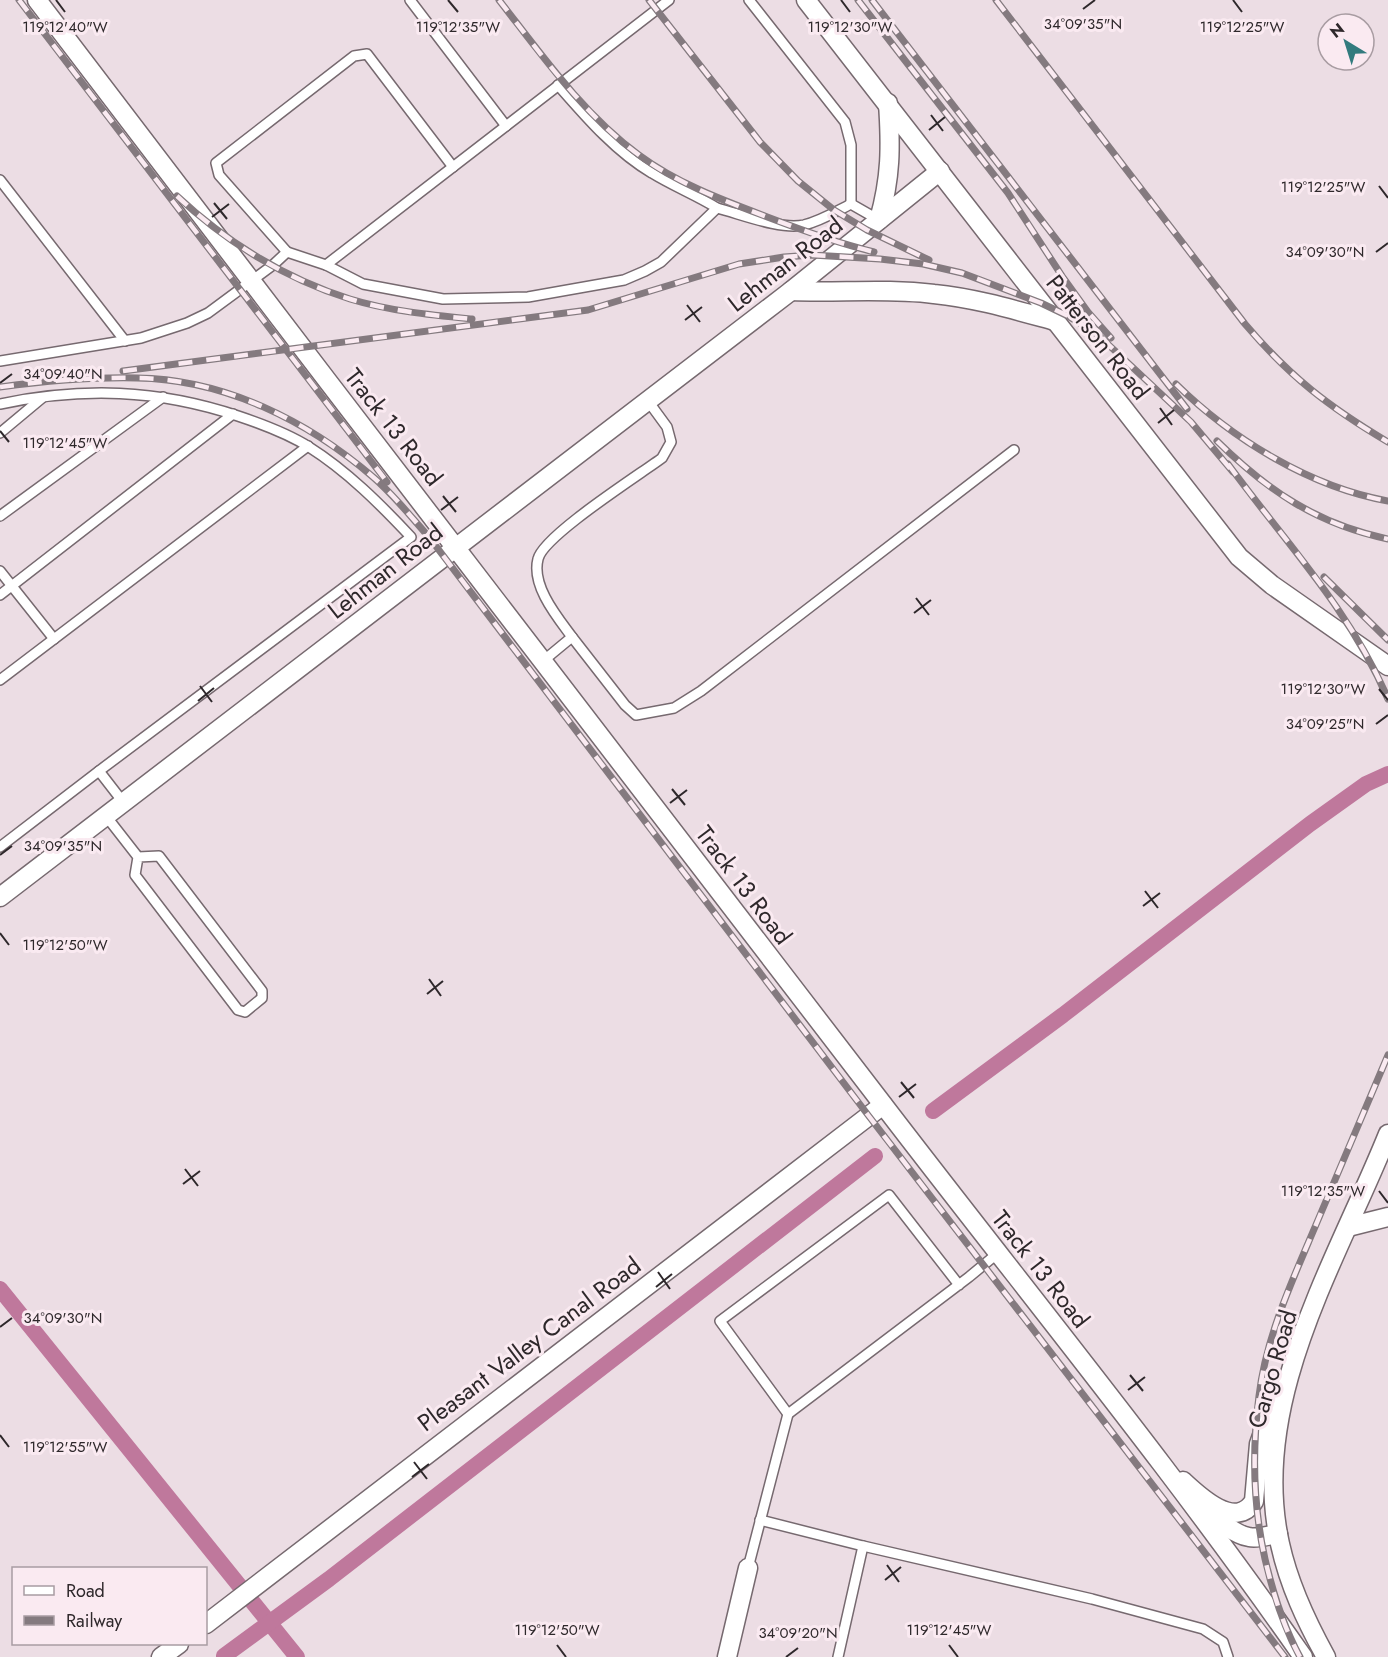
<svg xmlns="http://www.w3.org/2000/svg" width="1388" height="1657" viewBox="0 0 1388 1657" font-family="Jost,sans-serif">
<rect width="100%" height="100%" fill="#ecdde4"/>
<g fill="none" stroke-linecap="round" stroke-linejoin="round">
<!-- canal -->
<g stroke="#bf789c" stroke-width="16">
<polyline points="933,1111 1063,1015 1310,824 1366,784 1388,774"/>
<polyline points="0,1289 297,1657"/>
<polyline points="224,1656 329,1579 875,1156"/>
</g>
<defs>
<g id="lane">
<polyline points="410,0 506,126"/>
<polyline points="749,0 845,122 851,145 851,204"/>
<polyline points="0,180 125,341"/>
<path d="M717 208C741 214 780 230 804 225 821 221 835 212 851 204L879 220"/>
<polyline points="287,252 219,175 216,163 354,56 367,54 453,167"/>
<path d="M326 265 363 284 443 299 528 297 624 280 645 271 661 262 717 208C696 195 673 186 652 173 616 152 586 117 558 85"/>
<polyline points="0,361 141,338 187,323 208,313 273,265 287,252 326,265 669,0"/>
<path d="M0 404C83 387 157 389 238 416 262 424 287 433 309 447 347 471 380 504 411 537L99 771"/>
<polyline points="0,433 42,398"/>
<polyline points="0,516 163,397"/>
<polyline points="0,571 54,639"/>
<polyline points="0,595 233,414"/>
<path d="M572 637C558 618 531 586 538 559 543 536 639 475 662 458L671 442 667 427 648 401"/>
<polyline points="543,661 572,637 625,705 636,715 674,708 701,691 1014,450"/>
<polyline points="0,680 308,446"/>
<polyline points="106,816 138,857 135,875 238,1010 245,1012 262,998 262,991 159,856 138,857"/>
<polyline points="0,847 99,771 123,802"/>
<polyline points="959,1285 889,1195 720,1321 788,1414 969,1277 998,1253"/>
<polyline points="760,1520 863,1546 838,1657"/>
<polyline points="863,1546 1092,1599 1203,1629 1223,1642 1228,1657"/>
<polyline points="748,1568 788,1414"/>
</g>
<g id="street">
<path d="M37 0C316 367 597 733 878 1098 1020 1284 1169 1465 1303 1657"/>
<polyline points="806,0 1239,557 1272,585 1388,666"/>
<path d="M879 220C891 177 891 147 888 103"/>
<path d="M791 291C839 293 886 288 934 294 975 298 1015 310 1055 321"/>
<polyline points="0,897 791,291 940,171"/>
<polyline points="1348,1227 1388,1217"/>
<path d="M1183 1481C1199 1496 1236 1531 1254 1501L1259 1444 1273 1404"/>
<path d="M1205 1507C1217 1518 1232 1534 1249 1537 1258 1539 1269 1535 1278 1534"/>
<polyline points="206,1624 883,1105"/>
<polyline points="161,1657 179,1644"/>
<polyline points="727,1657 748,1568"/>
<path d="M1326 1657C1306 1621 1289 1585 1280 1544 1248 1402 1337 1261 1388 1134"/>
</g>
</defs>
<!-- lane casing -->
<use href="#lane" stroke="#76696f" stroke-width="12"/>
<!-- street casing -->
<use href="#street" stroke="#76696f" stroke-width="21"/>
<!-- lane -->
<use href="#lane" stroke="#fff" stroke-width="9"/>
<!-- street -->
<use href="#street" stroke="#fff" stroke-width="18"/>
<defs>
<g id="rail">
<polyline points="19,0 387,482"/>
<path d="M499 0C541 54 583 114 639 155 678 184 725 201 770 218 804 231 838 243 874 252"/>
<polyline points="649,0 760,142 798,181 834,210 867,230 929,260"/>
<polyline points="858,0 1008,193 1062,276 1088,312 1111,338"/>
<polyline points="872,0 1187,409"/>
<path d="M996 0 1245 324C1290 377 1329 407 1388 442"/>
<path d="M177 196C226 242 286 279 350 299 389 311 431 315 472 319"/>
<polyline points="123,371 588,310 739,264 784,257 812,255 880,259 923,264 962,273 1041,303 1068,316 1097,334 1191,422 1233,472"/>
<path d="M1176 384C1232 439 1310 487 1388 501"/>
<path d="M0 387C45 381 91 377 137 378 224 379 308 421 373 477 394 495 411 517 429 537L868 1115 1285 1657"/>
<path d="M1217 441C1268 491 1317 524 1388 539"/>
<path d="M1228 464C1285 542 1349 608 1388 699"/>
<polyline points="1324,577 1388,640"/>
<path d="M1300 1657C1283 1626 1273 1593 1265 1559 1253 1505 1252 1450 1259 1396 1266 1337 1292 1281 1315 1227 1339 1170 1364 1112 1388 1055"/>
</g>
</defs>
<!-- rail casing -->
<use href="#rail" stroke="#847a7f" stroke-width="7"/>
<!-- rail -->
<use href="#rail" stroke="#faeaf1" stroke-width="4.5" stroke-dasharray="14" stroke-linecap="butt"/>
</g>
<!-- ticks -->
<path fill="none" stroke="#2e282b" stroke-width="2" d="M56 0 65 12M448 0 458 12M841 0 850 12M1233 0 1242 12M1083 9 1095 0M931 115 943 131M929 130 945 117M1379 186 1388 198M214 203 227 219M212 217 229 204M1376 252 1388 243M687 305 700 322M685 320 702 307M0 383 12 374M1160 408 1172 425M1158 423 1174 410M0 431 9 442M443 496 456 512M441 510 458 497M916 598 929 615M914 613 931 600M200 686 212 702M1379 689 1388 700M198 701 214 688M1376 724 1388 715M672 789 685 805M670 803 687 790M0 855 12 846M1145 891 1158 908M1143 906 1160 893M0 933 9 945M429 979 441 996M427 994 443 981M901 1082 914 1098M899 1097 916 1084M185 1169 198 1186M183 1184 200 1171M1379 1191 1388 1203M658 1272 670 1289M656 1287 672 1274M0 1327 12 1318M1130 1375 1143 1391M1128 1390 1145 1377M0 1435 9 1447M414 1462 427 1479M412 1477 429 1464M887 1565 899 1582M885 1580 901 1567M557 1645 566 1657M949 1645 958 1657M786 1657 798 1648"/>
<g text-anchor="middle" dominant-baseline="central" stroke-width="6" stroke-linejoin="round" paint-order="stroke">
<!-- street labels -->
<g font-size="24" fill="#2e282b" stroke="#faeaf1">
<text transform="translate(785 264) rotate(-38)">Lehman Road</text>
<text transform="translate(1098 337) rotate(52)">Patterson Road</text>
<text transform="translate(394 427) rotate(52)">Track 13 Road</text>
<text transform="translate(385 571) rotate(-38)">Lehman Road</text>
<text transform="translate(744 885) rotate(53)">Track 13 Road</text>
<text transform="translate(1041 1269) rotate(52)">Track 13 Road</text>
<text transform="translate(529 1344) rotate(-37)">Pleasant Valley Canal Road</text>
<text transform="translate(1272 1369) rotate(-74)">Cargo Road</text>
</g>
</g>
<g font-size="15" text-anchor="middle" fill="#2e282b" stroke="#faeaf1" stroke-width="6" stroke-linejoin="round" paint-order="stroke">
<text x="1083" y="29">34°09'35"N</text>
<text x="458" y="32">119°12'35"W</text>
<text x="1242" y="32">119°12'25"W</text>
<text x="65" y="32">119°12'40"W</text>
<text x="850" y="32">119°12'30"W</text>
<text x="1323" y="192">119°12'25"W</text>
<text x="1325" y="257">34°09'30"N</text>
<text x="63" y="379">34°09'40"N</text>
<text x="65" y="448">119°12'45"W</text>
<text x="1323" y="694">119°12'30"W</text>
<text x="1325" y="729">34°09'25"N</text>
<text x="63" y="851">34°09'35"N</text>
<text x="65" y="950">119°12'50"W</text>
<text x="1323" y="1196">119°12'35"W</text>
<text x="63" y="1323">34°09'30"N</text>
<text x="65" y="1452">119°12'55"W</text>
<text x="557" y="1635">119°12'50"W</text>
<text x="949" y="1635">119°12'45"W</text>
<text x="798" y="1638">34°09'20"N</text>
</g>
<!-- legend -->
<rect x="12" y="1567" width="195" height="78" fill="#faeaf1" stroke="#a89ca2" stroke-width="1.5"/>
<rect x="24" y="1586" width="30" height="9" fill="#ffffff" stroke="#a89ca2" stroke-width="1.5"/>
<text x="66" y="1597" font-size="18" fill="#2e282b">Road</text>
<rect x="24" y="1616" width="30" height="9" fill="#847a7f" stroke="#a89ca2" stroke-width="1.5"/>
<text x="66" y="1627" font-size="18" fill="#2e282b">Railway</text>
<!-- north arrow -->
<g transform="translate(1346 42) rotate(322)"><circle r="28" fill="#faeaf1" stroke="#a89ca2" stroke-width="1.5"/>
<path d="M0-4.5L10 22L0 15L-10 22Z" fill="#327b7e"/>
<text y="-9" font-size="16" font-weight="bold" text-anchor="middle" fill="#2e282b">N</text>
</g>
</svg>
